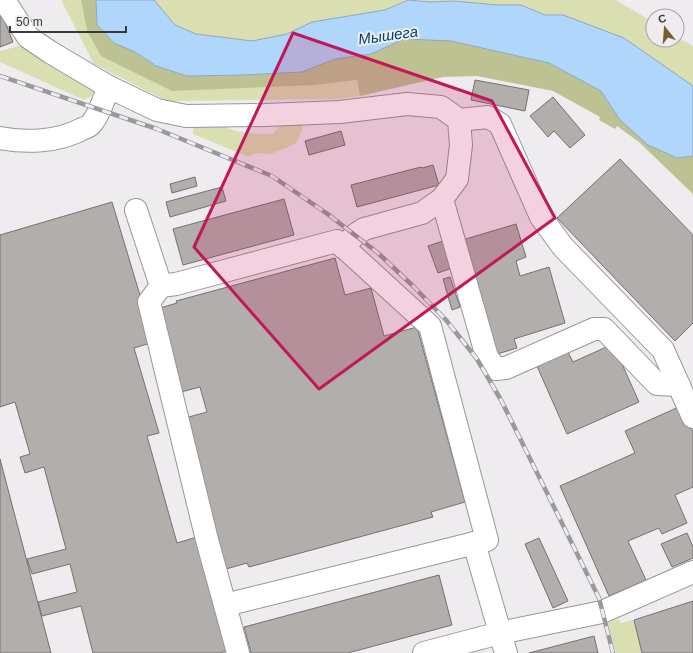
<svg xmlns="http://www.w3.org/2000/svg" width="693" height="653" viewBox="0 0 693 653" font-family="Arial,sans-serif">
<rect width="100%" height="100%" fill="#eeecef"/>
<!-- green -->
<g fill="#dadfb1">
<polygon points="61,0 81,0 87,31 315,85 357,80 360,96 336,99 167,101 94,64"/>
<polygon points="154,0 616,0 653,22 653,40 677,40 677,37 693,46 693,86 655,60 563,15 545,15 521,5 499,5 453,1 430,2 408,0 385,10 312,22 287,34 252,42 196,34 175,25"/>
<polygon points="22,45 83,76 97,93 84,100 0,62 0,51"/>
<path d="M293 121 303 125 300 136 295 144 271 154 256 153 249 157 193 134V129L200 123 211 127 219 124C236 133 253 134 272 134L280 126Z"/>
<polygon points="619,619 621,623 634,620 642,653 616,653 608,623"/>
</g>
<!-- forest -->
<polygon fill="#bdc292" points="81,0 96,0 97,25 114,43 135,52 156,66 187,76 243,75 302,72 335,59 371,54 404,39 451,41 549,63 601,91 620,120 677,158 693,156 693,194 639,142 617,126 615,129 599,120 600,117 553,91 477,76 443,77 360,96 357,80 315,85 172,91 101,56 87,31"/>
<!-- water -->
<polygon fill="#b1d6fb" stroke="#8da7c1" points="96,0 154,0 175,25 196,34 252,41 287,34 312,22 385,10 408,0 430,2 453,1 499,5 521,5 545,15 563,15 624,38 693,86 693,156 677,158 648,145 620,120 601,91 549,63 451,41 404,39 371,54 335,59 302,72 243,75 187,76 156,66 135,52 114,43 97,25"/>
<!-- building -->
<g fill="#b1aeac" stroke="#757170">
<polygon points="0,10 13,42 0,47"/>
<polygon points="475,80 529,90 525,111 471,100"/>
<polygon points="553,97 585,135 570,148 554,131 548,137 530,116"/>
<polygon points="341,131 345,145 309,155 305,141"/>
<polygon points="620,159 693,235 693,323 675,341 557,218"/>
<polygon points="433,165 439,185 357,207 351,185 421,167 422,168"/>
<polygon points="195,177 197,186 172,193 170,184"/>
<polygon points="222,187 226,201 170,217 166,202"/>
<polygon points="284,199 294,235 183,265 173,229"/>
<polygon points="112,202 154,342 134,348 159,433 147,436 177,543 197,537 228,651 219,653 93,653 81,606 42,616 38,602 77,592 70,564 32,574 27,559 66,549 44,467 25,473 20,457 30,454 15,402 0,407 0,235"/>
<polygon points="516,224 526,257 516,261 520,276 549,267 565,323 514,339 517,348 494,355 459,241"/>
<polygon points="443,241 452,268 438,273 428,246"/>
<polygon points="335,258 345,295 371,288 384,336 417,327 465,502 431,512 433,517 249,567 247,563 226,569 185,418 207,412 200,387 181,392 160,308 177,303 176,301"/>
<polygon points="450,277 460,307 452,310 443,279"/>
<polygon points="613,344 639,402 567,434 536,364 567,350 573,362"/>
<polygon points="681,406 693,432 693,487 675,495 687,523 662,534 659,528 628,541 646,580 609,596 560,486 635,453 625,431"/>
<polygon points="0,459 51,653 0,653"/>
<polygon points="687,533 693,547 693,558 672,567 661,544"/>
<polygon points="539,538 568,601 553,608 525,544"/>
<polygon points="439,575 452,625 348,653 251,653 244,627"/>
<polygon points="693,601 693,653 642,653 634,620"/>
<polygon points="594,636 598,653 529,653"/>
</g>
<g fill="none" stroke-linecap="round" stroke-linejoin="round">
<defs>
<g id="minor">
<polyline points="4,0 28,37 50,52 109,87 157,110 186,116 265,115 340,112 407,104 441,107 459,120 461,145 457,179 442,199 422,213 364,229 355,235 343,247"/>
<polyline points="459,120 488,117 500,124 541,217 563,247 663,350 693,417"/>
<path d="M0 138C26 143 58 142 82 129 85 128 90 126 92 123 100 113 104 98 109 87"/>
<polyline points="442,199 487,357 496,369 506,368 594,329 604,329 657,384 679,385"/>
<polyline points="136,210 161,286 176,284 337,241 430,326 487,540 225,605 238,653"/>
<polyline points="161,286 149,302 207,540 225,605"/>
<polyline points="474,543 506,653"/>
<polyline points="424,653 500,633 602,612 693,572"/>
</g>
</defs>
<!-- minor casing -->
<use href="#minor" stroke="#989699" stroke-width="24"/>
<!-- minor -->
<use href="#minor" stroke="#fff" stroke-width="22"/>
<defs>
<polyline id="rail" points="0,76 157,129 272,176 329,215 378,253 413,286 446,320 477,359 501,400 599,598 613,653"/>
</defs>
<!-- rail casing -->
<use href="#rail" stroke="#9a989a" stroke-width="4.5"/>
<!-- rail -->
<use href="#rail" stroke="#eeecef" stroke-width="3" stroke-dasharray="9" stroke-linecap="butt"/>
</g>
<!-- marked area -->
<path fill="#c2185b" fill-opacity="0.2" stroke="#c2185b" stroke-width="3" stroke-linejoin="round" d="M293 33 492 101 555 218 319 389 194 247Z"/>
<g text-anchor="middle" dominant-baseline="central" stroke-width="4" stroke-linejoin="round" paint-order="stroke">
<!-- water labels -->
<g font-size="15" font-style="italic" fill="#04416d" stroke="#eeecef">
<text transform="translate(388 35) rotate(-8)">Мышега</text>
</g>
</g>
<!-- north arrow -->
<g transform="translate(665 28) rotate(343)"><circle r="19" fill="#eeecef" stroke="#a6a4a7"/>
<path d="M0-3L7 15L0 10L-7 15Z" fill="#785d2f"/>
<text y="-6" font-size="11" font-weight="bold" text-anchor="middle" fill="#3a393a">С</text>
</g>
<!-- scale -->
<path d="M10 26v6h116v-6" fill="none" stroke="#3a393a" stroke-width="2"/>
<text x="16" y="26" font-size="12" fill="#3a393a" stroke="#eeecef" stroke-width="3" paint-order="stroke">50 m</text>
</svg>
